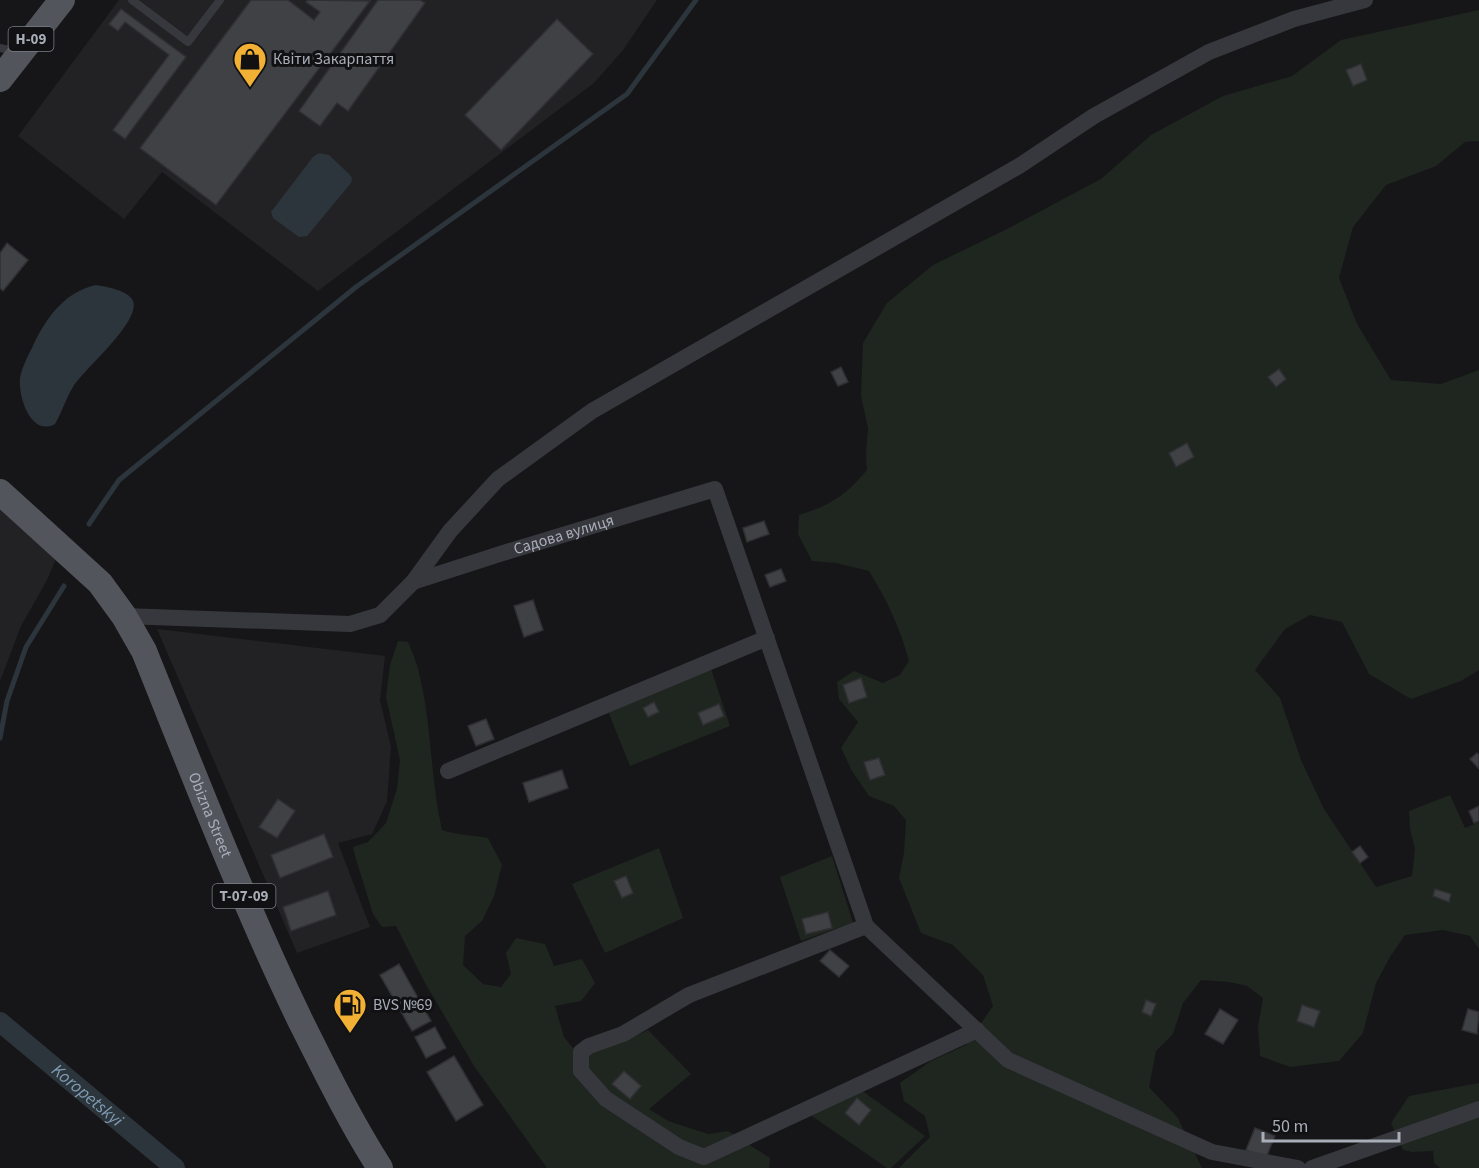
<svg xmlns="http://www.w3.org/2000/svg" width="1479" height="1168" viewBox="0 0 1479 1168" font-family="'Source Sans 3',sans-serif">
<rect width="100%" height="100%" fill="#161618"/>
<!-- built -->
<g fill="#222225">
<polygon points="119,0 657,0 623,50 594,83 318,291 162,172 124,219 18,136"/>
<polygon points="0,493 61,547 47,580 21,626 0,681"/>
<polygon points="157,629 385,656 380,700 391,747 387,801 372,834 338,843 370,927 297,953"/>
</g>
<!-- green -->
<g fill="#1e261f">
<path d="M1479 10V141L1465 142 1436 166 1386 185 1353 227 1339 278 1357 324 1391 380 1441 384 1479 370V670L1461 681 1411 699 1369 674 1342 622 1310 615 1285 629 1255 670 1280 698 1301 760 1324 809 1376 887 1412 876 1415 849 1410 829 1409 811 1450 795 1465 828 1479 822V949L1470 936 1443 930 1405 935 1390 957 1376 983 1363 1033 1339 1061 1290 1067 1260 1056 1258 1027 1263 998 1247 986 1229 982 1201 980 1183 1003 1173 1034 1156 1051 1149 1087 1178 1118 1202 1168H899L930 1137 925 1116 904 1101 900 1083 931 1061 966 1045 993 1006 983 975 953 945 921 933 899 878 904 853 906 820 894 806 869 796 852 771 841 748 858 722 839 699 837 682 854 671 883 683 900 675 909 661C900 628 887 600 869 571L836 563 812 561 798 534 799 515C831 505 845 496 867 470L866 454 868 428 861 396 863 343 887 303 933 265 1007 229 1101 179 1151 135 1223 96 1292 76 1341 40Z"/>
<path d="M398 641 408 642C412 652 417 663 419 673 432 724 430 778 442 830 457 835 472 835 488 838L502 865 494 896 482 921 465 936 463 965 483 984 501 987 511 974 506 953 516 938 545 944 554 966 582 959 595 983 581 1001 555 1006 564 1037 586 1064 589 1053 617 1044 648 1030 691 1074 649 1109 668 1121 708 1134 728 1131 770 1158 769 1168H547L474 1066 425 983 396 926 382 927 373 914 355 856 353 847 368 842 386 823 397 789 400 760 386 697 390 665Z"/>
<polygon points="711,669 730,726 630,766 608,711"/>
<polygon points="659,848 683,918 605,953 572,884"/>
<polygon points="832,856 853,923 801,941 780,877"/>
<polygon points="1479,1083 1479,1168 1440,1168 1434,1163 1433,1151 1412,1152 1403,1150 1391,1123 1409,1096"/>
<polygon points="861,1090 925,1136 891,1168 887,1168 809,1114"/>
</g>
<!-- water -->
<g fill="#2c353c">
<polygon points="319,153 329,155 349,174 352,178 351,183 307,236 299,237 273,218 271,212 313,157"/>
<path d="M96 285C107 287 128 290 133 301 141 322 83 370 73 387 66 398 62 412 55 424 31 437 18 397 20 378 22 368 27 357 32 348 45 319 64 292 96 285Z"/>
</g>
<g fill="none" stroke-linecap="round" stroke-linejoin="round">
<!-- stream -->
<g stroke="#2c353c" stroke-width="5">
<polyline points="89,524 119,480 356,287 627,94 696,0"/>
<polyline points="0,738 7,701 26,647 64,586"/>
</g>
<!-- canal -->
<path stroke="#2c353c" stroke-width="20" id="s1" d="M0 1022 175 1168"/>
</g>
<!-- building -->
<g fill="#404145" stroke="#303034" stroke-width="1.5">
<polygon points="251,0 288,0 314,20 320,12 306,2 308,0 370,1 216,205 140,148"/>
<polygon points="378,0 420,0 425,3 348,111 337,103 320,126 299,111"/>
<polygon points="121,9 186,57 125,139 113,130 169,55 125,22 118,31 109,24"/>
<polygon points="557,19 593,54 501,150 465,115"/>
<polygon points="1361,64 1367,80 1353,86 1346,70"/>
<polygon points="7,243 28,260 3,291 0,288 0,253"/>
<polygon points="841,367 848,382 838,386 831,372"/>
<polygon points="1279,369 1286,379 1276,387 1268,377"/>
<polygon points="1187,443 1194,457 1176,467 1169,453"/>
<polygon points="764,521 769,534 747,542 743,528"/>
<polygon points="781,569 786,581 770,587 765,575"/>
<polygon points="533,600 543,630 524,637 514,606"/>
<polygon points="861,678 867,697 849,703 843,685"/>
<polygon points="654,702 659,712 648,717 643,708"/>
<polygon points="719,704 724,716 703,725 698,713"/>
<polygon points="486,719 494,739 476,746 468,726"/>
<polygon points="1477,753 1479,755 1479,769 1470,759"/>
<polygon points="879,758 885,775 870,780 864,762"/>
<polygon points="562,770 568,788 529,802 523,783"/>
<polygon points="278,799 295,811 277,838 259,827"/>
<polygon points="1479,806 1479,821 1474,823 1469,811"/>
<polygon points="324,834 333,857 280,878 271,855"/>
<polygon points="1360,846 1368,857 1360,863 1352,852"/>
<polygon points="626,876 633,893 622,898 614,881"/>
<polygon points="1435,889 1451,894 1449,902 1433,896"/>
<polygon points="328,891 336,915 291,931 283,907"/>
<polygon points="828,912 832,928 806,934 802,919"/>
<polygon points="830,950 849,966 839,977 820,961"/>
<polygon points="399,964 431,1021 412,1031 380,975"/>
<polygon points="1146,1000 1156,1004 1151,1016 1142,1012"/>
<polygon points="1302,1005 1320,1011 1314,1027 1297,1021"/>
<polygon points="1220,1009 1238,1020 1223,1044 1205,1034"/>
<polygon points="1468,1009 1479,1012 1477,1034 1462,1030"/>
<polygon points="435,1027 446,1048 426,1058 415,1037"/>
<polygon points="454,1056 483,1105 456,1121 427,1072"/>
<polygon points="624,1071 641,1086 630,1099 612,1084"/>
<polygon points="857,1098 871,1110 859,1125 845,1113"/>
<polygon points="1255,1128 1275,1136 1266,1158 1246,1150"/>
</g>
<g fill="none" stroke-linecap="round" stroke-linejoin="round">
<!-- lane -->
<g stroke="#37383d" stroke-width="8">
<polyline points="132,0 188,42 220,0"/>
<polyline points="0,48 17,52"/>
</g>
<!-- street -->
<g stroke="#37383d" stroke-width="16">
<path id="s2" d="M413 582 503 553 715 489 866 926 1008 1060 1212 1152 1298 1168"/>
<polyline points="124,616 350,624 380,615 413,582 450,531 498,479 592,411 1019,166 1094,116 1209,52 1294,19 1365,0"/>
<polyline points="448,771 767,638"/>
<polyline points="866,926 689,995 623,1034 589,1046 581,1052 581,1071 606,1099 679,1147 704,1157 977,1030"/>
<polyline points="1312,1168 1479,1109"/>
</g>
<!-- primary -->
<g stroke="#53555c" stroke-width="26">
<polyline points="0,79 62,0"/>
<path id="s3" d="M0 492 100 583 124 616 144 651C194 775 242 900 300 1020 325 1070 350 1121 380 1168"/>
</g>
</g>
<!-- icons -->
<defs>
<symbol id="shop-pin" viewBox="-11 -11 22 30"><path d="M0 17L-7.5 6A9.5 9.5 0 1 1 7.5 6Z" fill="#f2b134" stroke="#111113"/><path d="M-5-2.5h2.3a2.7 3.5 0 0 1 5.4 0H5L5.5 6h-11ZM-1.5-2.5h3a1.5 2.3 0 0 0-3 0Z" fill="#111"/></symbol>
<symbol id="fuel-pin" viewBox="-11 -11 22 30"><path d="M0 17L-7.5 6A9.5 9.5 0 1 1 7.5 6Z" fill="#f2b134" stroke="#111113"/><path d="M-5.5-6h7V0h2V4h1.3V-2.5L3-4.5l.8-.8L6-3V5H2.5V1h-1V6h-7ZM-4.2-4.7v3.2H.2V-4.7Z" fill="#111"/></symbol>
</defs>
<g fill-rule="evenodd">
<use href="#shop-pin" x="231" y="40" width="38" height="52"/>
<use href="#fuel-pin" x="331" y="986" width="38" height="52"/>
</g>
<g text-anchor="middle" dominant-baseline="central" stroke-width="6" stroke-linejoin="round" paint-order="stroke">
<!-- shield labels -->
<g fill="#111113" stroke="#7b7e86" stroke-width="1.5">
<rect x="8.5" y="27" width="45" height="24" rx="4.5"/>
<rect x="212.5" y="884" width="63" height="24" rx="4.5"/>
</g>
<g font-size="15" font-weight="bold" fill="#a8adb8">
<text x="31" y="39">Н-09</text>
<text x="244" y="896">Т-07-09</text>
</g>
<!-- poi labels -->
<g font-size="16" fill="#a8adb8" stroke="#111113" text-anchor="start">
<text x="273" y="59">Квіти Закарпаття</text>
<text x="373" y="1005">BVS №69</text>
</g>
<!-- street labels -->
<g font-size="16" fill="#a8adb8" stroke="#111113">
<text stroke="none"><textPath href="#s2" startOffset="158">Садова вулиця</textPath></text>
<text stroke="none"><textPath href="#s3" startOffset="393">Obizna Street</textPath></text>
</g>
<!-- water labels -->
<g font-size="18" font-style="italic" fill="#7f9bb3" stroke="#111113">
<text stroke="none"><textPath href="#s1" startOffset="114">Koropetskyi</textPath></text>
</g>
</g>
<!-- scale -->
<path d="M1263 1132v9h136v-9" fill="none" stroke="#a8adb8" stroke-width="3"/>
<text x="1272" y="1132" font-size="18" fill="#a8adb8" stroke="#111113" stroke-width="4.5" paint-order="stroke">50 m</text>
</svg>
